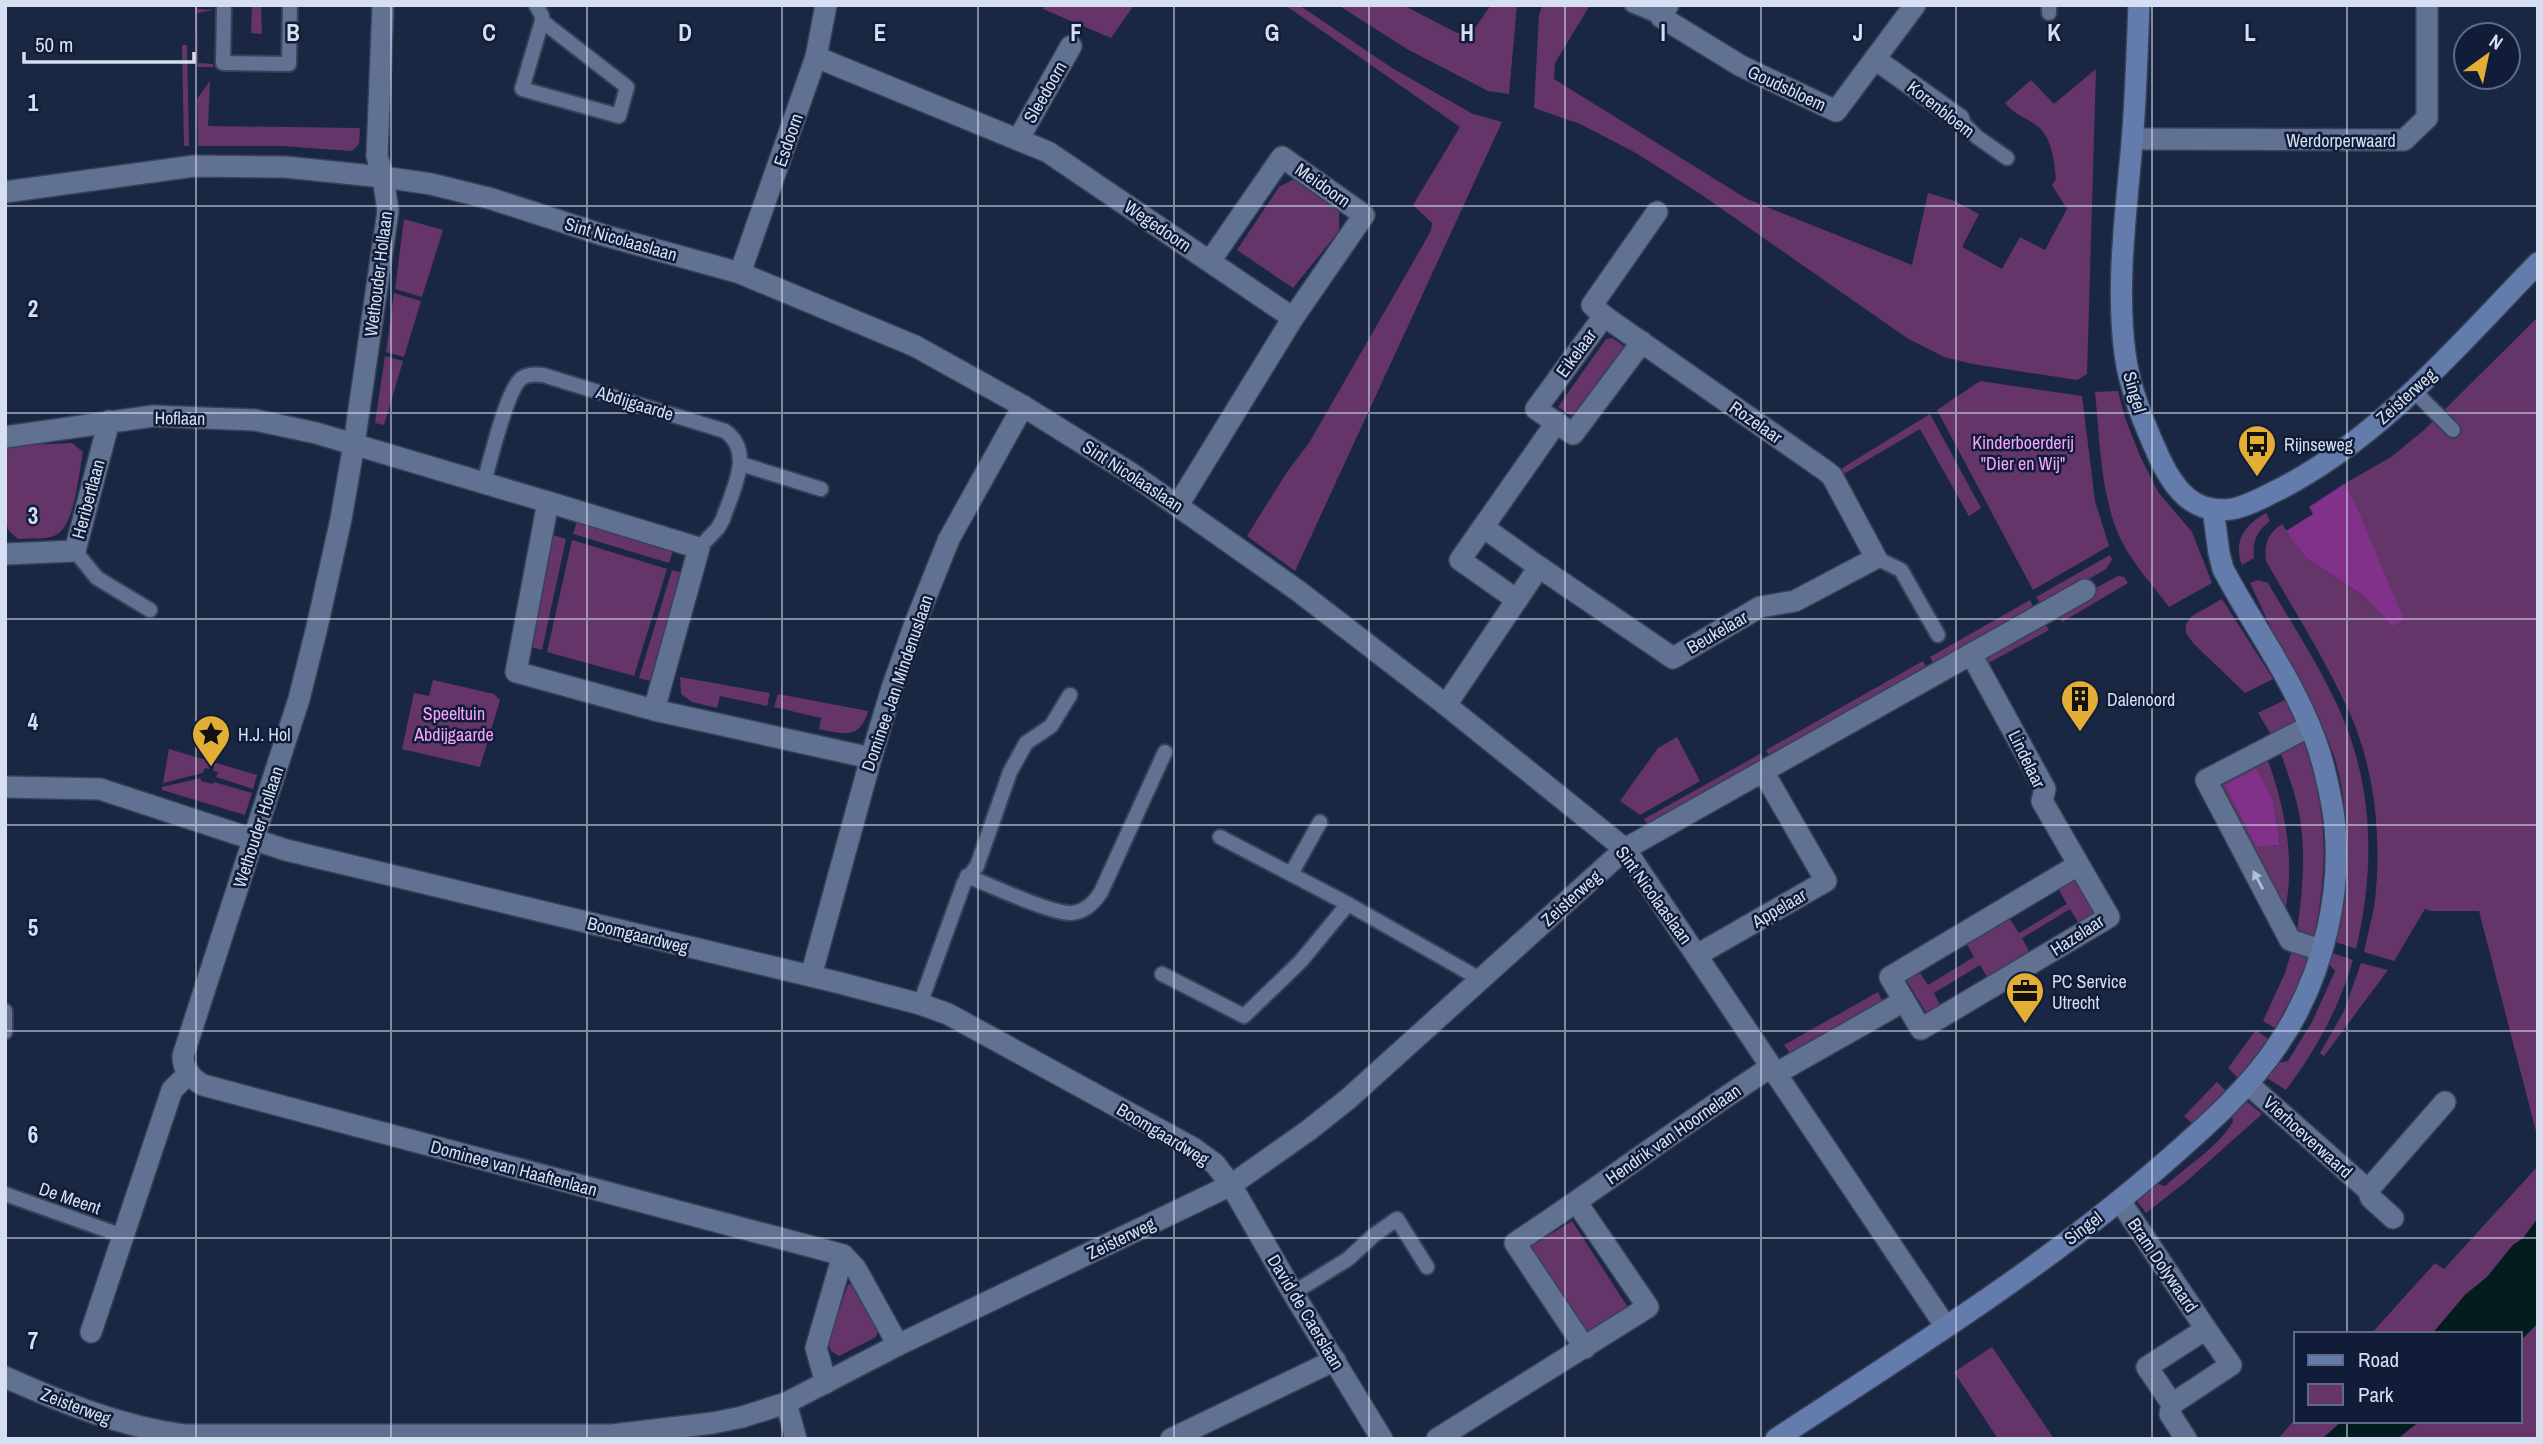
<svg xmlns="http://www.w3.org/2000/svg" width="2543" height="1444" viewBox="0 0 2543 1444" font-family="'Archivo Narrow',sans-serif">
<rect width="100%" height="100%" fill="#1a2742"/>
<!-- green -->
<g fill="#65356a" fill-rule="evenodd">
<polygon points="195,5 198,9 214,10 197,13 198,63 213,64 214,67 197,67"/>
<polygon points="252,5 261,5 262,34 251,33"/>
<polygon points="1045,5 1134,5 1111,38 1043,9"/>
<polygon points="1285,5 1299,5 1392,68 1473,114 1502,122 1295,571 1247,536 1287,472 1309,443 1423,245 1431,230 1432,223 1413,205 1460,127"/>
<polygon points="1338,5 1403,5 1457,33 1471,34 1491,5 1517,5 1509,94 1488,91 1407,49"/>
<path d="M1542 5H1590L1555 63 1554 79 1747 199 1912 265 1928 193 1955 201 1979 214 1962 247 2002 269 2020 237 2045 250 2067 209 2052 185 2056 179C2054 159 2052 134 2033 123 2022 116 2013 113 2005 103L2031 80 2054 104 2096 69 2087 374 2077 380 1973 364 1944 357 1907 338 1702 195 1636 153 1580 124 1534 108 1539 16Z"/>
<polygon points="182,45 187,45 189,146 184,146"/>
<polygon points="210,81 208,126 360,128 359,144 352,151 282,146 198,146 197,99"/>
<polygon points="1307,172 1339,196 1339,231 1293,288 1237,250 1279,187"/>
<polygon points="404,219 443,230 422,297 395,289"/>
<polygon points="394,293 421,301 404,357 386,352"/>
<path d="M2538 317V1139L2479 911H2431L2425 909 2394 961 2364 952C2368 931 2375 911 2376 889 2381 832 2374 769 2351 716 2327 662 2295 612 2266 561 2264 543 2267 535 2282 524L2305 557 2364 596 2392 626 2353 499 2344 484 2391 457 2423 431Z"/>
<polygon points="1612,338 1624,346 1576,415 1570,415 1558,407 1606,339"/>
<polygon points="385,356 403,361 384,425 375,423"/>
<polygon points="1980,381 2082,396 2095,501 2109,546 2033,590 1937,410"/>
<path d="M2118 391 2125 418 2140 456 2158 492 2192 532 2212 583 2169 607C2152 584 2131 562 2119 536 2100 492 2100 439 2095 392Z"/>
<polygon points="1930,414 1981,508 1969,516 1920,429 1842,475 1839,470"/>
<path d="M72 443 83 452C79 472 75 526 56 535 46 540 30 538 18 539L9 531 5 520V446Z"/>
<path d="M2266 513 2270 521C2257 531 2252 541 2254 558L2242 565C2233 540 2245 525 2266 513Z"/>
<polygon points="577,521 673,550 669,563 573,534"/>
<polygon points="553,535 566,539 542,650 530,647 530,642"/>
<polygon points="572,540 667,569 634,676 547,652"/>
<polygon points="2110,555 2112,560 2106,569 2042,606 2036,597"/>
<polygon points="672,570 684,573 654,673 650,681 639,678"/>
<polygon points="2118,576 2124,577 2128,583 2062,622 2058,614 2092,590"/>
<path d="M2258 580 2268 583C2295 629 2325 674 2345 723 2374 796 2374 874 2356 949L2336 942C2347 880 2353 817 2334 756 2321 717 2300 682 2280 646 2269 625 2260 604 2250 583Z"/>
<polygon points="2222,599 2273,679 2245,693 2193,643 2186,633 2186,624 2192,616"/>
<polygon points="2030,600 2035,610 1935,667 1930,657"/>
<polygon points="2044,622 2049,630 1983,666 1979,659"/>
<polygon points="1923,661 1928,670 1771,759 1766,750"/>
<polygon points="680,677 770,693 767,706 720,696 717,708 692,702 681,694"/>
<polygon points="433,680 494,694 500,700 480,767 402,749 414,693 429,696"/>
<path d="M778 694 868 711C860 740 843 734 819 729L821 718 774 707Z"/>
<polygon points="2285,700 2296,724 2272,736 2258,713"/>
<polygon points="1677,737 1700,781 1640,815 1620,801 1658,748"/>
<path d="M2304 740C2327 811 2329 864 2314 936L2297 931C2303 889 2307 845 2297 804 2293 786 2286 769 2280 751Z"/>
<polygon points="169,749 257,775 253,789 216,777 218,772 213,771 214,765 212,764 209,769 205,768 203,773 163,783"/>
<polygon points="1760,754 1766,763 1649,828 1644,819"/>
<path d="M2266 755C2284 804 2296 859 2285 911L2215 783ZM2273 801 2280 845 2257 847Z"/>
<polygon points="201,778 201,781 213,784 214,782 252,793 245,815 162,790 162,787"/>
<polygon points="2074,877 2097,915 2080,925 2070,909 2022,938 2031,955 1989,980 1980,965 1934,993 1942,1009 1929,1017 1905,978 1918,970 1928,985 1974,957 1965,941 2008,916 2019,933 2067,904 2057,887"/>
<polygon points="2292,950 2309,956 2295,991 2275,1028 2263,1021 2285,973"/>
<path d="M2332 953 2353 960C2339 1008 2316 1050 2286 1090L2267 1078 2277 1063 2288 1061 2312 1022 2335 971 2329 964Z"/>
<polygon points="2361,963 2388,970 2324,1056 2320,1053 2344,1011"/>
<polygon points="1878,992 1883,1002 1790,1053 1784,1045"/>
<polygon points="2256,1030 2268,1039 2238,1078 2228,1068"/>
<polygon points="2217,1082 2226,1091 2193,1124 2184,1116"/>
<path d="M2246 1101 2262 1114 2188 1180 2146 1213 2136 1200 2155 1183 2165 1186C2187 1166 2218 1147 2233 1122L2232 1115Z"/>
<polygon points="2538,1166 2538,1218 2523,1239 2513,1245 2487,1277 2465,1295 2432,1334 2371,1334 2435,1263 2444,1269"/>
<polygon points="1572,1221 1631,1312 1585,1342 1525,1250"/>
<polygon points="853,1283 878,1329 876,1337 839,1356 831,1351 828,1342 848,1285"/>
<polygon points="2538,1323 2538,1439 2397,1439 2420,1421 2520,1421 2520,1341"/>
<polygon points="1992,1347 2054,1439 1998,1439 1954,1372"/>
<polygon points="2296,1418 2296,1421 2342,1421 2322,1439 2278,1439"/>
</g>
<!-- forest -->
<g fill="#813189">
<polygon points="2344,484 2353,499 2404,620 2392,626 2364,596 2305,557 2286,531 2313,514 2309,507"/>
<polygon points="2256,769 2273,801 2280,845 2257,847 2225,785"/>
</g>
<!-- water -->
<g fill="#031c1e">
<polygon points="2538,1218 2538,1323 2520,1341 2520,1334 2432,1334 2465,1295 2487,1277 2513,1245 2523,1238"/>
<polygon points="2342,1421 2420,1421 2397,1439 2322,1439"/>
</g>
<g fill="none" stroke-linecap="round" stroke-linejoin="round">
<defs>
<g id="lane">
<polyline points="224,5 223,63 289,64 290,5"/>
<polyline points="536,5 542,16 542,21 522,89 619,116 627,87 542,21"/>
<polyline points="1632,5 1661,17"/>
<polyline points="2049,13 2049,5"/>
<polyline points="1959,119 1977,137 2007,158"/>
<polyline points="2414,391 2453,430"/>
<polyline points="741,464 821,489"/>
<path d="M484 482C490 462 507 388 522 378 528 374 536 374 543 375L725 431C755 452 732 491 723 519L718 528 699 548"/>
<polyline points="75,551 97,578 150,610"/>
<polyline points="1876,558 1901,570 1938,635"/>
<polyline points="1220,837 1348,904 1480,979"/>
<polyline points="1291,874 1320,822"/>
<path d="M967 876C990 885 1049 913 1071 913 1085 912 1094 903 1101 892L1165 752"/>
<polyline points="1162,974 1244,1016 1301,961 1348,904"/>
<polyline points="920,1004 964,883 977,866 1010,772 1026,743 1051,726 1070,695"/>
<polyline points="5,1011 5,1032"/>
<polyline points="5,1194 123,1236"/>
<polyline points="1293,1293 1348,1259 1374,1235 1397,1219 1427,1267"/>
</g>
<g id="street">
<path d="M383 5 377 156 383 177 388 211 354 444 341 519 317 627 299 699 183 1056C183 1070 192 1079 203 1085L843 1255"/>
<polyline points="1668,5 1661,17 1741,66 1836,111 1915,5"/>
<polyline points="816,57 1048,152 1293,318 1178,505"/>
<polyline points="1875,59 1959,119"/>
<polyline points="1019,138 1071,46"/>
<polyline points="2133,139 2404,140 2427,118 2427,5"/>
<polyline points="5,192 194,166 285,167 383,177 431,184 492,199 603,235 740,273 915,346 1023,406 1132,474 1297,590 1446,705 1625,849 1946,1327"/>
<polyline points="1210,261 1282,157 1364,215 1293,318"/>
<polyline points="740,273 816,57 826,5"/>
<polyline points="1642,342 1573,434 1536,409 1604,316 1592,305 1657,212"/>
<polyline points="5,437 153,416 255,420 316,433 548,502"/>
<polyline points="5,554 75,551 109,421"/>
<polyline points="1539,567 1673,658 1760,607 1795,601 1876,558 1832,476 1826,471 1604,316"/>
<polyline points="1517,600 1460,560 1556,423"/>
<polyline points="1971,654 2045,789 2042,801 2109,917 1921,1029 1890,977 2078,865"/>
<polyline points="1446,705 1539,567 1483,527"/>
<polyline points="654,710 699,548 548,502 516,672 654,710 871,758"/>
<polyline points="2310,726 2206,780 2290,940 2321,950"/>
<polyline points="5,787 100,789 286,850 840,983 920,1004 948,1014 1193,1148 1215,1164 1231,1185 1293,1293 1382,1439"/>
<polyline points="1697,955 1826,881 1764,773"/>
<polyline points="811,976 871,758 892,688 916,621 949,539 1023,406"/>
<polyline points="1775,1074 1904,1001"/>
<polyline points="2248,1084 2368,1190 2445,1102"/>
<polyline points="2368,1190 2371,1198 2393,1218"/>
<polyline points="2120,1201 2206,1329 2147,1367 2172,1404 2231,1365 2206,1329"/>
<polyline points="91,1332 172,1090 189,1073"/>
<path d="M1585 1348 1515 1243C1602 1186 1684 1123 1771 1067"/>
<path d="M5 1377C63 1403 120 1426 183 1435H612L713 1423 742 1417 786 1403 898 1345 1231 1185 1309 1130 1348 1099 1625 849 2085 590"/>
<polyline points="826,1383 816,1348 843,1255 856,1269 898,1345"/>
<polyline points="786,1403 796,1439"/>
<polyline points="2172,1404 2170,1414 2186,1439"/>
<polyline points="1171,1439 1335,1360"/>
<polyline points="1437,1439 1648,1307 1577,1203"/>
</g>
<g id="secondary">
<path d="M2139 5C2137 51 2136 97 2132 143 2126 212 2116 285 2125 354 2130 391 2145 426 2160 459 2174 489 2194 515 2232 509 2249 506 2265 496 2280 489 2383 436 2458 345 2538 263"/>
<path d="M1776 1439C1908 1352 2044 1268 2163 1164 2205 1127 2248 1090 2279 1043 2324 976 2346 884 2332 805 2327 778 2321 751 2310 727 2288 672 2251 622 2223 569L2219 553 2213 509"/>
</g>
</defs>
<!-- lane casing -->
<use href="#lane" stroke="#374158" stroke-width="18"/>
<!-- street casing -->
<use href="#street" stroke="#374158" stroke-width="24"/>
<!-- secondary casing -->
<use href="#secondary" stroke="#374158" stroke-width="24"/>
<!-- lane -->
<use href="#lane" stroke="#607191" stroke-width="14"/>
<!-- street -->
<use href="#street" stroke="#607191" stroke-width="21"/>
<!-- secondary -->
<use href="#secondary" stroke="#647cac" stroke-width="21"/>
</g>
<!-- one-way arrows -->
<defs><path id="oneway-solid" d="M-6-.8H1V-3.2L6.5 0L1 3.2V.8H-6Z" transform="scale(1.75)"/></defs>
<use fill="#b2bed4" href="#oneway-solid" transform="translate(2258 880) rotate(-118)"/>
<!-- grid -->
<path fill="none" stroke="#d5dff1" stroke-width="2" stroke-opacity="0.55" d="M196 5V1439M391 5V1439M587 5V1439M782 5V1439M978 5V1439M1174 5V1439M1369 5V1439M1565 5V1439M1761 5V1439M1956 5V1439M2152 5V1439M2347 5V1334M5 206H2538M5 413H2538M5 619H2538M5 825H2538M5 1031H2538M5 1238H2538M2347 1421V1439"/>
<!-- icons -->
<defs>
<symbol id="bus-pin" viewBox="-11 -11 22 30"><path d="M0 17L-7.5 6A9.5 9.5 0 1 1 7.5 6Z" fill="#e3ae34" stroke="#111d38"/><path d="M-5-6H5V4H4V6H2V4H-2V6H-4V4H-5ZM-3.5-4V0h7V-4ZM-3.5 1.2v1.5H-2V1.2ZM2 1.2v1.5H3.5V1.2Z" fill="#111"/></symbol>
<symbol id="building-pin" viewBox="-11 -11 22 30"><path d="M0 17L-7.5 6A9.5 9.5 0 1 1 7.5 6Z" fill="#e3ae34" stroke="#111d38"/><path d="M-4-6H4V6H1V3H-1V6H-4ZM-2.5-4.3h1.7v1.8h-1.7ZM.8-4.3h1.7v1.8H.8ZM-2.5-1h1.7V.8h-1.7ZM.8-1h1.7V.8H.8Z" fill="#111"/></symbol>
<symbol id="sight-pin" viewBox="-11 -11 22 30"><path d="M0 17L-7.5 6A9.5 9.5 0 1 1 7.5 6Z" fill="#e3ae34" stroke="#111d38"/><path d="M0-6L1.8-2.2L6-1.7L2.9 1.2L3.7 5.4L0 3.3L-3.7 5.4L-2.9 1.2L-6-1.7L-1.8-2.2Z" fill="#111"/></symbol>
<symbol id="office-pin" viewBox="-11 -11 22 30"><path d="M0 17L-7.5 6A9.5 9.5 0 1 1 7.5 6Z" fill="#e3ae34" stroke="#111d38"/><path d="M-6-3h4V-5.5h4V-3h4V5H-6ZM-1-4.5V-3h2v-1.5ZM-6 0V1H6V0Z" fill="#111"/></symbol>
</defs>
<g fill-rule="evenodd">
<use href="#bus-pin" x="2235" y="422" width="44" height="60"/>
<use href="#building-pin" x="2058" y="677" width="44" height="60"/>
<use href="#sight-pin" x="189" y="712" width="44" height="60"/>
<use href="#office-pin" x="2003" y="969" width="44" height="60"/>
</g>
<g text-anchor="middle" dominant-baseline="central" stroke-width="5" stroke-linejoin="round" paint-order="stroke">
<!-- street labels -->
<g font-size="18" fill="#d5dff1" stroke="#111d38">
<text transform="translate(1787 88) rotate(25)">Goudsbloem</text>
<text transform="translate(1045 92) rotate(-60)">Sleedoorn</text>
<text transform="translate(1941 109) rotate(38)">Korenbloem</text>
<text transform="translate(788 140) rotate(-71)">Esdoorn</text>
<text x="2341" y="140">Werdorperwaard</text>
<text transform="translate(1323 185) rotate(35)">Meidoorn</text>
<text transform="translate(1158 226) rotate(34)">Wegedoorn</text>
<text transform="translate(621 239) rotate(16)">Sint Nicolaaslaan</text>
<text transform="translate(378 274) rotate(-83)">Wethouder Hollaan</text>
<text transform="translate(1576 353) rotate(-54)">Eikelaar</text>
<text transform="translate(2135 392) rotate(74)">Singel</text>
<text transform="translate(2406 396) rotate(-42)">Zeisterweg</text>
<text transform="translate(635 403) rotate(17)">Abdijgaarde</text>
<text transform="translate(180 418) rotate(1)">Hoflaan</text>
<text transform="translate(1756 422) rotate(35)">Rozelaar</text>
<text transform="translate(1133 476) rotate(33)">Sint Nicolaaslaan</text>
<text transform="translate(88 499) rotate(-75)">Heribertlaan</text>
<text transform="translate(1717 632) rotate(-30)">Beukelaar</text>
<text transform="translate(897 683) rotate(-71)">Dominee Jan Mindenuslaan</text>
<text transform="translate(2027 759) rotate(64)">Lindelaar</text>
<text transform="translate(258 827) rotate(-72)">Wethouder Hollaan</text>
<text transform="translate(1654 895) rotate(54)">Sint Nicolaaslaan</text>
<text transform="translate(1571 898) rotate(-42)">Zeisterweg</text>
<text transform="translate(1779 908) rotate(-30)">Appelaar</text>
<text transform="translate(638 935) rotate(14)">Boomgaardweg</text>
<text transform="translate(2077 935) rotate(-33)">Hazelaar</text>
<text transform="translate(1163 1134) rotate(31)">Boomgaardweg</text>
<text transform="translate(1673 1134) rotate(-35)">Hendrik van Hoornelaan</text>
<text transform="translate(2308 1137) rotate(42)">Vierhoeverwaard</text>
<text transform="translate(514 1168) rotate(15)">Dominee van Haaftenlaan</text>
<text transform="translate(70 1198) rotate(19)">De Meent</text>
<text transform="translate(2083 1228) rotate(-37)">Singel</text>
<text transform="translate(1121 1238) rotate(-26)">Zeisterweg</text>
<text transform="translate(2163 1265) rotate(56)">Bram Dolywaard</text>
<text transform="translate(1306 1312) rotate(59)">David de Caerslaan</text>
<text transform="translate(76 1406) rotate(21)">Zeisterweg</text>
</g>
<!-- park labels -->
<g font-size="18" fill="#f7a4fe" stroke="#111d38">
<text x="2023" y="442">Kinderboerderij<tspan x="2023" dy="21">"Dier en Wij"</tspan></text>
<text x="454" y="713">Speeltuin<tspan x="454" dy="21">Abdijgaarde</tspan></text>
</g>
<!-- poi labels -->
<g font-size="18" fill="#d5dff1" stroke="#111d38" text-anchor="start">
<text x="2284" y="444">Rijnseweg</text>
<text x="2107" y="699">Dalenoord</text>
<text x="238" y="734">H.J. Hol</text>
<text x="2052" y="981">PC Service<tspan x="2052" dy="21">Utrecht</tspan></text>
</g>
</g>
<g font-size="23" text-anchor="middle" font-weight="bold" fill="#d5dff1" stroke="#111d38" stroke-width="5" stroke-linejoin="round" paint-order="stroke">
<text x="293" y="41">B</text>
<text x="489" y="41">C</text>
<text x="685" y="41">D</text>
<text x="880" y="41">E</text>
<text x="1076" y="41">F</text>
<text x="1272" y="41">G</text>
<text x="1467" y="41">H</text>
<text x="1663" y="41">I</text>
<text x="1858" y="41">J</text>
<text x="2054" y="41">K</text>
<text x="2250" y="41">L</text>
<text x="33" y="111">1</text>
<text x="33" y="317">2</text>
<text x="33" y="524">3</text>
<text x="33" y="730">4</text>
<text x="33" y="936">5</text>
<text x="33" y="1143">6</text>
<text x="33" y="1349">7</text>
</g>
<!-- border -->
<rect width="2543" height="1444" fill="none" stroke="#d5dff1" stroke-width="14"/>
<!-- legend -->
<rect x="2294" y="1332" width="228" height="91" fill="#111d38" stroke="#5f6b82" stroke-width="2"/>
<rect x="2308" y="1355" width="35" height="10" fill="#647cac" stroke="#5f6b82" stroke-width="2"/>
<text x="2358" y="1367" font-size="21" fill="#d5dff1">Road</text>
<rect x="2308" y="1384" width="35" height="21" fill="#65356a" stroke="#5f6b82" stroke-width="2"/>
<text x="2358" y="1402" font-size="21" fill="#d5dff1">Park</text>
<!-- north arrow -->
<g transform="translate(2487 56) rotate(33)"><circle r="33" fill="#111d38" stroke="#5f6b82" stroke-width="2"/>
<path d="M0-5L12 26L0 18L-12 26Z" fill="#e3ae34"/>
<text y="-10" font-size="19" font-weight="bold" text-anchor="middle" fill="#d5dff1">N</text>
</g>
<!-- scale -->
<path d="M24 52v10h170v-10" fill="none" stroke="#d5dff1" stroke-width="3.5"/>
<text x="35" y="52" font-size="21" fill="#d5dff1" stroke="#111d38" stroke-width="5" paint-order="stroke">50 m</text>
</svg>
